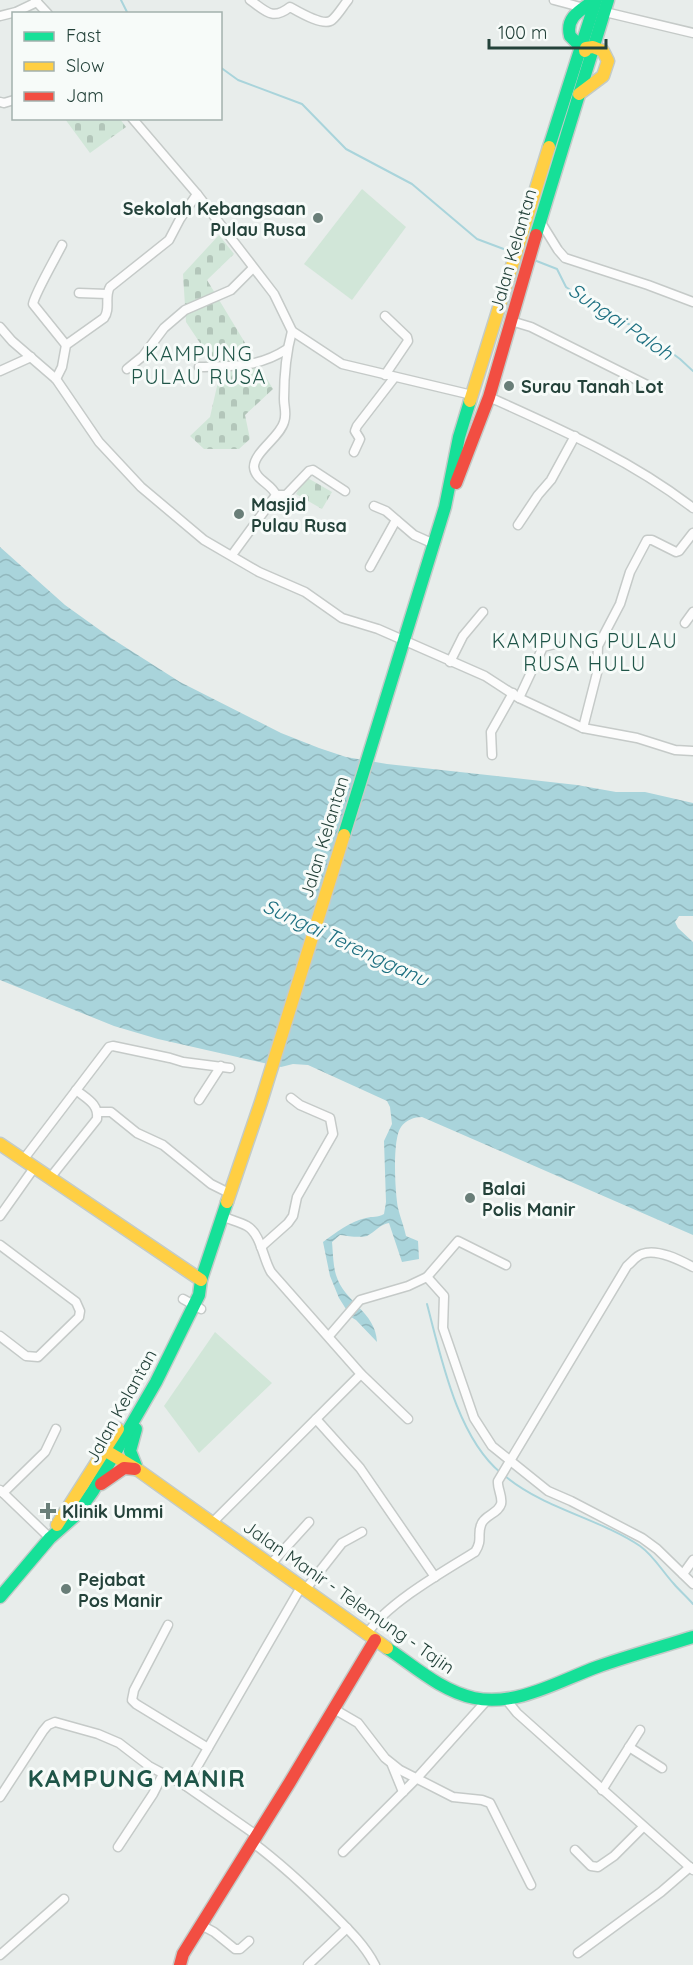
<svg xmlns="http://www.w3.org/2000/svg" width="693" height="1965" viewBox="0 0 693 1965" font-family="Quicksand,sans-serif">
<defs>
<pattern id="cemetery-stones" width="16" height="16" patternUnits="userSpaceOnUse" patternTransform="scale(1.5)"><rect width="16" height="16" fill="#d1e6d8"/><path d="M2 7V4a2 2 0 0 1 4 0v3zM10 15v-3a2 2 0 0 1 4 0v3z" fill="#b3c6ba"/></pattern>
<pattern id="water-waves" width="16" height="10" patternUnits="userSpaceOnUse" patternTransform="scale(1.5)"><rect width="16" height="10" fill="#a9d4db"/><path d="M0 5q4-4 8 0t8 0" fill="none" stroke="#91b7bd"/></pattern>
</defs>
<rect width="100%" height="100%" fill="#e8edeb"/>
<!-- cemetery -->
<g fill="url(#cemetery-stones)">
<polygon points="65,119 120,119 126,127 90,153"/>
<polygon points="219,235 234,254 207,280 273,389 245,415 250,439 239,449 204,449 190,436 210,417 220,373 186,322 183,274"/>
<polygon points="306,477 332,492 322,509 296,494"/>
</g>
<!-- garden -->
<g fill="#d1e6d8">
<polygon points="362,189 406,227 352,300 304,264"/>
<polygon points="215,1332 272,1383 199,1453 164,1406"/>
</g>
<!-- water -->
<path fill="url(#water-waves)" d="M0 547 65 605 111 638 180 682 281 733 319 748 346 757 387 764 577 785 616 792H645L693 803V916H679L675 922 678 928 693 942V1235L422 1117C414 1117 406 1120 401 1127 392 1139 395 1193 398 1208 400 1217 404 1226 406 1236L418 1241 419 1259 402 1262 389 1223C380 1224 375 1232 367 1236 359 1238 348 1236 340 1235L332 1242C333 1252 333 1265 336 1275 344 1302 376 1312 377 1342L356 1320 351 1317 339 1298 330 1276 323 1242C335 1233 351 1221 366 1218 373 1216 377 1218 384 1214L386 1202 384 1141 392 1124 390 1107 387 1101 308 1065 293 1064 281 1067 158 1039 114 1026 0 980Z"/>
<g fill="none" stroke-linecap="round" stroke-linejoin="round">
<!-- stream -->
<g stroke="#a9d4db" stroke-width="2">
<polyline points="121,0 128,14"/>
<polyline points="220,67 238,80 302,104 346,149 412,184 477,239 509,251"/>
<polyline points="534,260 557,269 566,287 601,311 639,329 680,359 693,371"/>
<path d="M427 1304C441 1357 457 1437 501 1473"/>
<path d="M505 1476C545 1509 598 1518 640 1546 654 1556 662 1571 674 1584 680 1591 687 1597 693 1604"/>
</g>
<defs>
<g id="street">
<polyline points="35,0 48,14"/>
<path d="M250 0C266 11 272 21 290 7 299 12 324 27 332 20 338 15 343 6 348 0"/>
<polyline points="554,0 584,8"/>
<polyline points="605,12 693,33"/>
<polyline points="0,16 16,12 37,2"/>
<polyline points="0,102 4,103 14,100"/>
<polyline points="132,118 197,194 274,294 292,331 342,364 472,395"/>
<polyline points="540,221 558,250 565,258 648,285 693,302"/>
<path d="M62 245C56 257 34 295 33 304L66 345"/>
<polyline points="79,293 107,294"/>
<polyline points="385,316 407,337 408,341 385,375"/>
<polyline points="511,321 531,327 653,388"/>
<polyline points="0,327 12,341 56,379 99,442 141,487 204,540 259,572 305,592 342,618 378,629 485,676 519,698 583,728 637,738 675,750 693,751"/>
<path d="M199 367C232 366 258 368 287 349"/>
<polyline points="127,369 143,356 164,328 185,310 231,290 253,268"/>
<polyline points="0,371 31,357"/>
<path d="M56 379 62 367 66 345 104 318C111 309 104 297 110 287L169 240 180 219 197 194"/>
<path d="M489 397C560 429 631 460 693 508"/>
<polyline points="354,452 360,439 355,431 357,426 394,378"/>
<polyline points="276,495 286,495 309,471 313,470 345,491"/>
<polyline points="374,506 386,511 414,535 434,544"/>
<polyline points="518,525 538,495 551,480 575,436"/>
<path d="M232 555 276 495C272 484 255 480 254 467 254 452 280 437 284 422 287 414 284 407 284 399 284 376 286 353 292 331"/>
<polyline points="370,567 396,520"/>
<polyline points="685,623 693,612"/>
<polyline points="450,662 463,636 483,612"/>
<polyline points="519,698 543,647 555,644"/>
<polyline points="583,728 597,673 598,646 620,604 630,572 647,540 652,540 676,552 679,551 693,533"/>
<polyline points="492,755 491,732 513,693"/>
<polyline points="199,1100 221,1066"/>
<polyline points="98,1112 111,1112 137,1133 163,1145 211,1184 231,1194"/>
<polyline points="23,1160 109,1047 113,1046 170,1058 183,1062 230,1068"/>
<path d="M50 1178 97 1119C99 1104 87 1099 76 1090"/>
<polyline points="0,1216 34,1168"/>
<path d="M224 1217C231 1220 240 1222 247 1226 261 1234 263 1259 271 1272L361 1374 408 1419"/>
<polyline points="0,1245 76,1302 80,1311 79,1317 38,1357 26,1356 0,1336"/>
<polyline points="261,1247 288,1223 293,1216 297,1197 333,1134 330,1118 300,1105 291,1098"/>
<polyline points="427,1277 444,1296 443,1328 474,1418 492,1446 548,1491 571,1501 642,1538 657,1549 693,1584"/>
<polyline points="183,1299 201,1309"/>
<polyline points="329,1336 360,1300 408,1286 427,1277 458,1241 506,1265"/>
<polyline points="316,1419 360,1468 435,1577"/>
<polyline points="0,1490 50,1538"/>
<polyline points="3,1493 45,1452 56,1429"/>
<polyline points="212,1523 361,1374"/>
<polyline points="270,1565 309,1522"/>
<polyline points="683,1574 693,1560"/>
<polyline points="305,1590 342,1543 362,1532"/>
<polyline points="168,1625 134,1690 132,1700 136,1704 208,1748"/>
<path d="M367 1634C386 1604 444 1571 475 1552 483 1540 477 1535 481 1525 484 1515 498 1514 501 1504 503 1497 497 1488 498 1481L627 1266C632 1262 636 1256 642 1254 657 1248 680 1260 693 1267"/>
<polyline points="505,1698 517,1713 693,1870"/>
<polyline points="334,1709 358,1723 385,1758 400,1770 453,1797 482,1800 490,1803 531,1885"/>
<polyline points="629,1747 662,1768"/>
<polyline points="392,1765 403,1792"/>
<polyline points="186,1786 301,1587"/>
<polyline points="602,1790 640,1730"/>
<polyline points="0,1797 43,1731 48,1725 55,1722 98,1734 119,1743 149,1766 186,1786 256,1835"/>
<path d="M252 1842C280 1863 305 1886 330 1911 347 1928 364 1944 375 1965"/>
<polyline points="118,1847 153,1794 163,1774"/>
<polyline points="575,1850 591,1866 598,1867 614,1856 643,1827"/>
<polyline points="343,1852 417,1778 488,1699"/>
<polyline points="201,1925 214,1932 235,1949 240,1949 249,1941"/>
<polyline points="578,1953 661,1892 690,1867"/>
<polyline points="0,1955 64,1899"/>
<polyline points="308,1965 347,1928"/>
</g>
<g id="fast">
<path d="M580 46 570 36C565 17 581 10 595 0"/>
<polyline points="549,147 596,0"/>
<polyline points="536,235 608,0"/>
<polyline points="344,835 445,507 459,437 470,401"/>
<polyline points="136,1429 130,1451 136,1466"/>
<polyline points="0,1597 50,1538 75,1516 93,1491 156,1382 199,1295 201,1280 227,1202"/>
<path d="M387 1648C414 1666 441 1691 474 1698 516 1707 559 1681 597 1667 628 1656 661 1647 693 1637"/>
</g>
<g id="slow">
<polyline points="579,94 603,76 608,61 603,51 593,47 586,48 585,51"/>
<polyline points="470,401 549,147"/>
<polyline points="0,1144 201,1280"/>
<polyline points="227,1202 261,1102 344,835"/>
<polyline points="106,1451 138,1470 387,1648"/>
<polyline points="57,1525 118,1429"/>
</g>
<g id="jam">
<polyline points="456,483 489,397 536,235"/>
<polyline points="101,1484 124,1468 135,1469"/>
<polyline points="180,1965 183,1954 290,1782 375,1640"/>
</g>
</defs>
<!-- street casing -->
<use href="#street" stroke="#c5cac8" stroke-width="11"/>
<!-- fast casing -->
<use href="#fast" stroke="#c3cbc8" stroke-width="15"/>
<!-- slow casing -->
<use href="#slow" stroke="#c3cbc8" stroke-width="15"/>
<!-- jam casing -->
<use href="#jam" stroke="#c3cbc8" stroke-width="15"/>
<!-- street -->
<use href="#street" stroke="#fcfcfc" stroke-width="8"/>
<!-- fast -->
<use href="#fast" stroke="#16e098" stroke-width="12"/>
<!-- slow -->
<use href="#slow" stroke="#ffcf43" stroke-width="12"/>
<!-- jam -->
<use href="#jam" stroke="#f24e42" stroke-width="12"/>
</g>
<!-- markers -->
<g fill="#697e78" stroke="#f7fbf9" stroke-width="2">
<circle cx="318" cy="218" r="6"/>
<circle cx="509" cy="386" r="6"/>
<circle cx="239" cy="514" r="6"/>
<circle cx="470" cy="1198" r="6"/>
<path d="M45 1502h6v6h6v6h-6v6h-6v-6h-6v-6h6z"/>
<circle cx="66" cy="1589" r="6"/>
</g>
<g text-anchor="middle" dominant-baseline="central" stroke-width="6" stroke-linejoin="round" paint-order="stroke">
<!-- poi labels -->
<g font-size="18" font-weight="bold" fill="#24423a" stroke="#f7fbf9" text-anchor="start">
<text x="306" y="208" text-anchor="end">Sekolah Kebangsaan<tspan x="306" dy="21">Pulau Rusa</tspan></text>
<text x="521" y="386">Surau Tanah Lot</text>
<text x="251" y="504">Masjid<tspan x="251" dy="21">Pulau Rusa</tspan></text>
<text x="482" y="1188">Balai<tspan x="482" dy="21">Polis Manir</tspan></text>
<text x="62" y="1511">Klinik Ummi</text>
<text x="78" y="1579">Pejabat<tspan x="78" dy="21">Pos Manir</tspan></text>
</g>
<!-- street labels -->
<g font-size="18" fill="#24423a" stroke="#f7fbf9">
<text transform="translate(513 250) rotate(-74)">Jalan Kelantan</text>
<text transform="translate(324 837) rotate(-73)">Jalan Kelantan</text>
<text transform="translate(121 1406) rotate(-61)">Jalan Kelantan</text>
<text transform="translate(349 1597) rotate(35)">Jalan Manir - Telemung - Tajin</text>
</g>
<!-- water labels -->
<g font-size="20" font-style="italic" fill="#1c6f80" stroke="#f7fbf9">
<text transform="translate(621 321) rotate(34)">Sungai Paloh</text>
<text transform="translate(346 942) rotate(25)">Sungai Terengganu</text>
</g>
<!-- neighbourhood labels -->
<g font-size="20" letter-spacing="1.5" fill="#1f5548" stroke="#f7fbf9">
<text x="199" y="353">KAMPUNG<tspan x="199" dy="23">PULAU RUSA</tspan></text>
<text x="585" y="640">KAMPUNG PULAU<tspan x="585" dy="23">RUSA HULU</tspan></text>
</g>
<!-- district labels -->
<g font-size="24" font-weight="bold" letter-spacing="1.5" fill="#1f5548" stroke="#f7fbf9">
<text x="137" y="1778">KAMPUNG MANIR</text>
</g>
</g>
<!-- legend -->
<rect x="12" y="12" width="210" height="108" fill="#f7fbf9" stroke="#a3b1ad" stroke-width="1.5"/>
<rect x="24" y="32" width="30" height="9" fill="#16e098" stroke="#a3b1ad" stroke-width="1.5"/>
<text x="66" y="42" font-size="18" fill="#24423a">Fast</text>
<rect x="24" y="62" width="30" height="9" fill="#ffcf43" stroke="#a3b1ad" stroke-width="1.5"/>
<text x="66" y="72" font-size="18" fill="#24423a">Slow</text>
<rect x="24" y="92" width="30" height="9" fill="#f24e42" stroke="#a3b1ad" stroke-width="1.5"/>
<text x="66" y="102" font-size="18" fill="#24423a">Jam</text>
<!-- scale -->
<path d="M489 39v9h117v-9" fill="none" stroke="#24423a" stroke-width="3"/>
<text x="498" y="39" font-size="18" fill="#24423a" stroke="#f7fbf9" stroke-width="4.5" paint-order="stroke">100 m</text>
</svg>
